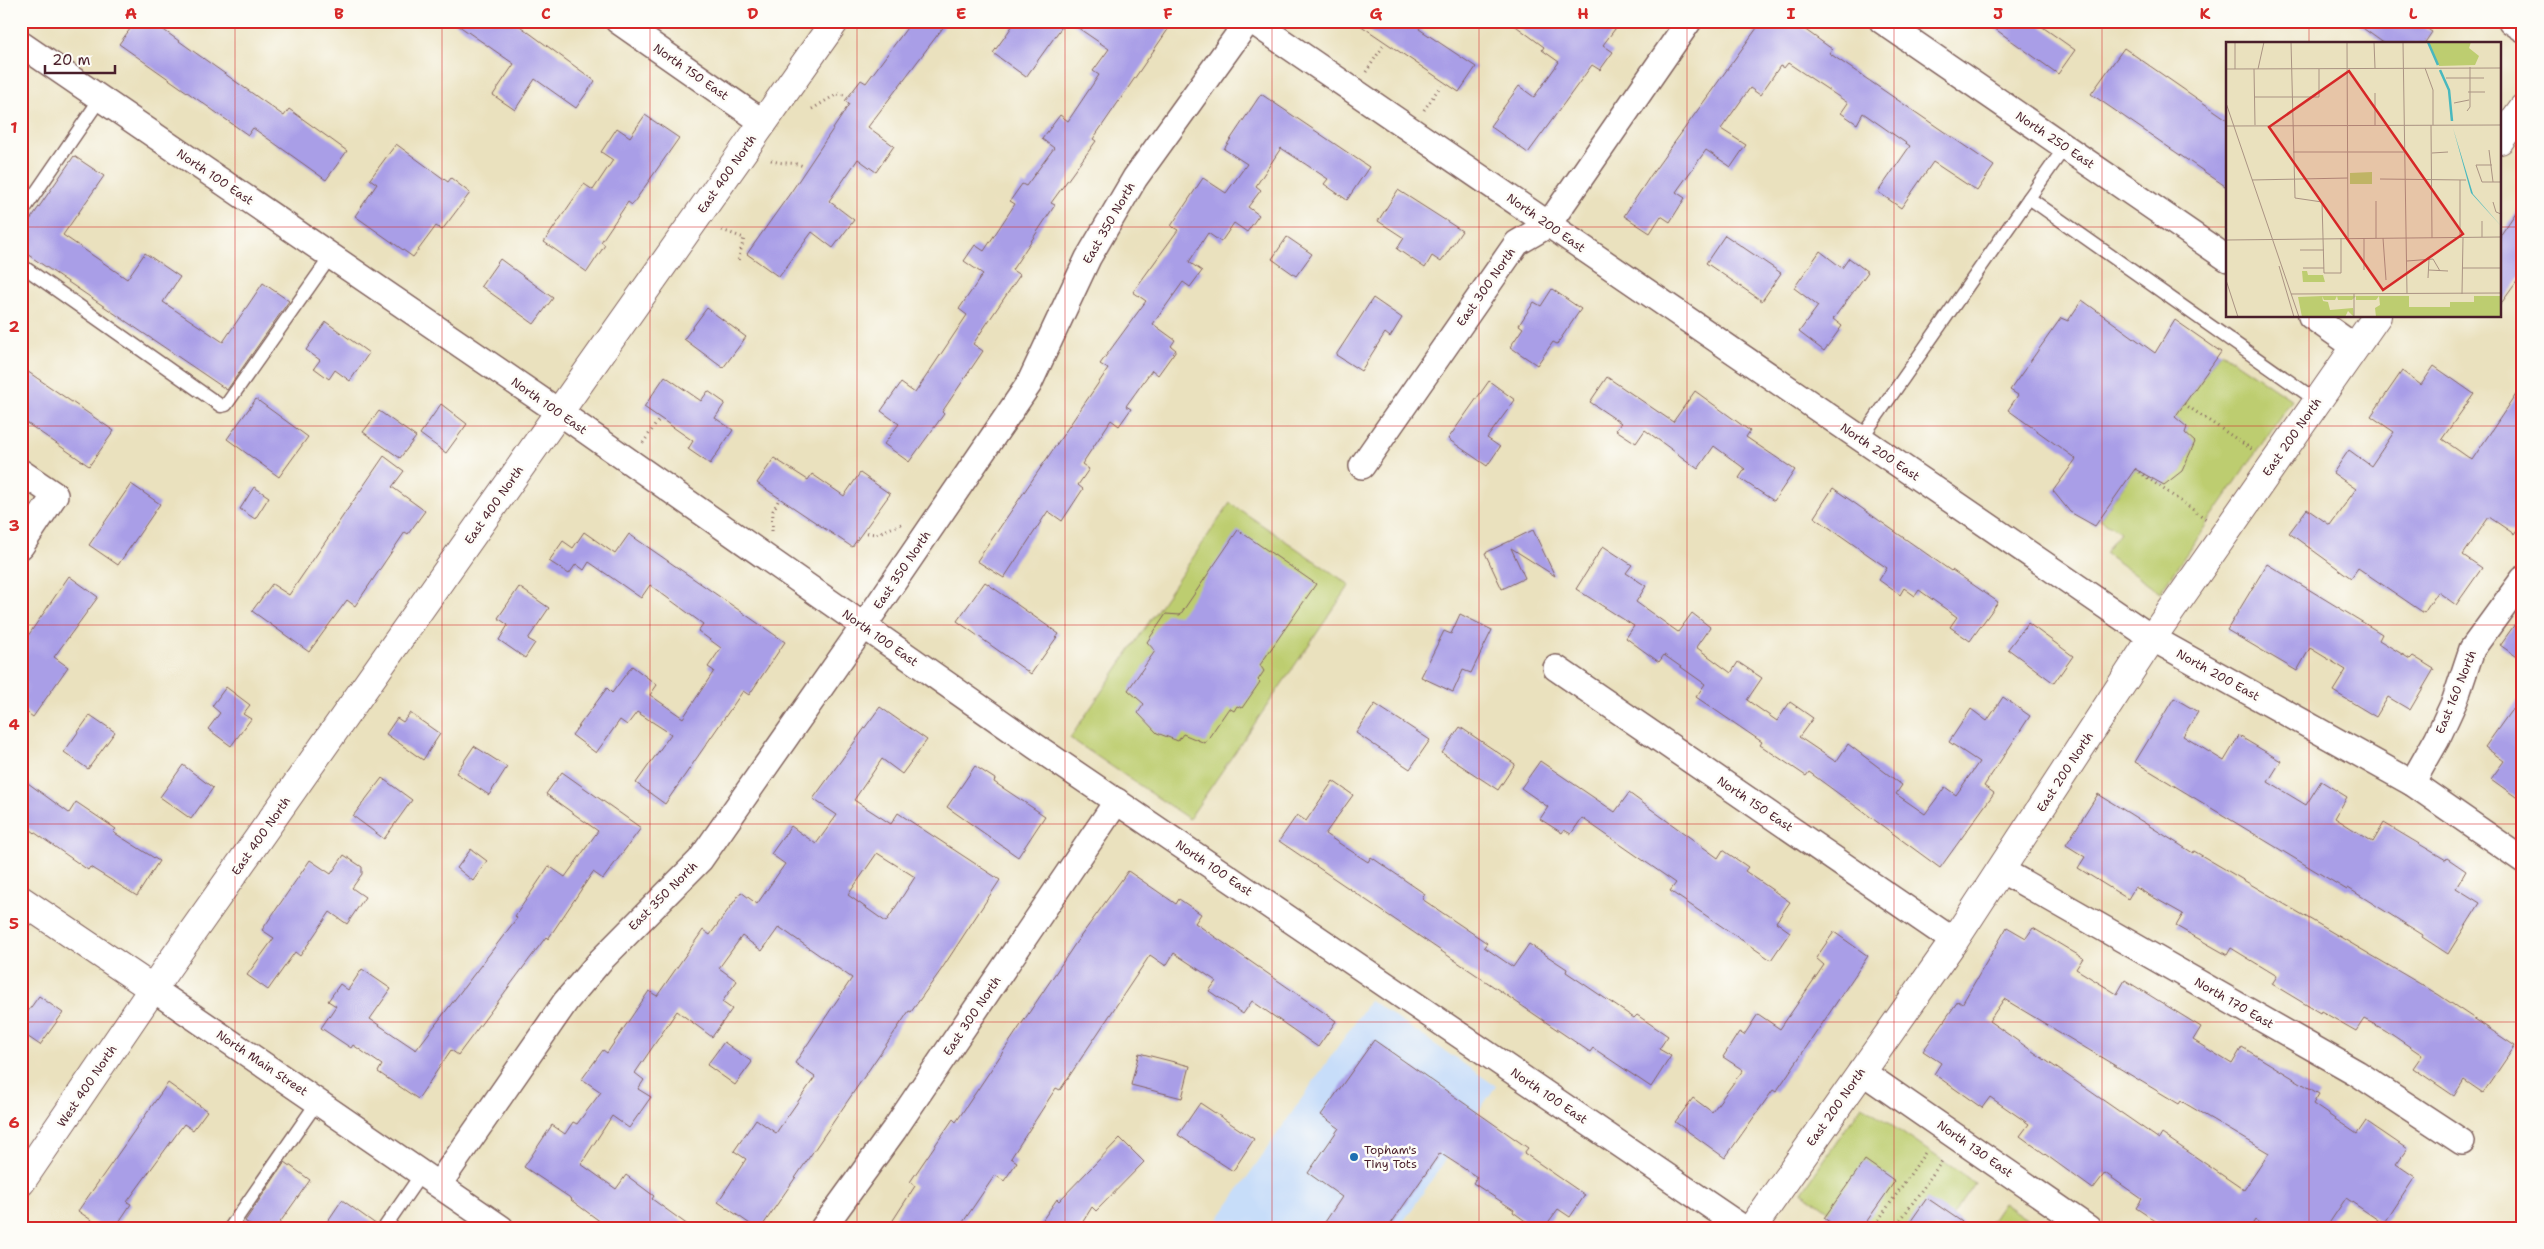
<svg xmlns="http://www.w3.org/2000/svg" width="2544" height="1249" viewBox="0 0 2544 1249" font-family="'Shantell Sans',sans-serif">
<rect width="100%" height="100%" fill="#fdfcf7"/>
<filter id="ink" filterUnits="userSpaceOnUse"><feTurbulence type="fractalNoise" baseFrequency=".02" numOctaves="2"/><feDisplacementMap in="SourceGraphic" scale="10" xChannelSelector="R" yChannelSelector="G"/><feConvolveMatrix kernelMatrix="1 2 1 2 8 2 1 2 1" color-interpolation-filters="sRGB"/></filter>
<filter id="wash" filterUnits="userSpaceOnUse"><feTurbulence type="fractalNoise" baseFrequency=".0096" numOctaves="4" result="noise"/><feDisplacementMap in="SourceGraphic" scale="20" xChannelSelector="R" yChannelSelector="G"/><feGaussianBlur stdDeviation="1.12" result="paint"/><feColorMatrix in="noise" values="0 0 0 0 0 0 0 0 0 0 0 0 0 0 0 0 0 1.4 0 .05"/><feComposite in="paint" operator="in"/></filter>
<g filter="url(#wash)">
<rect width="100%" height="100%" fill="#eae1be"/>
<!-- built -->
<polygon fill="#c7ddf9" points="1370,1000 1496,1086 1399,1228 1212,1228"/>
<!-- green -->
<g fill="#bdcd70" stroke="#84764e">
<polygon points="2221,352 2292,400 2160,592 2105,553 2120,532 2100,519 2135,469 2164,485 2182,471 2195,442 2185,433 2187,427 2175,417"/>
<polygon points="1230,503 1350,585 1189,819 1070,738"/>
<polygon points="1862,1105 1975,1183 1944,1228 1852,1228 1802,1192"/>
<polygon points="2003,1203 2038,1227 2039,1228 1986,1228"/>
</g>
<g id="blocks">
<!-- building -->
<g fill="#a99ee7" fill-rule="evenodd">
<polygon points="136,21 151,21 284,116 289,109 347,151 326,180 253,128 248,135 119,44"/>
<polygon points="452,21 513,21 595,81 576,108 535,79 515,110 493,95 514,64"/>
<polygon points="912,21 948,21 868,127 894,146 876,172 858,159 829,201 854,220 833,248 812,232 779,277 747,254 791,192 841,117 849,104 845,101 861,80 866,83"/>
<polygon points="1016,21 1066,21 1026,77 993,53"/>
<polygon points="1068,21 1158,21 1169,28 1093,139 1096,141 1051,203 1055,205 1012,270 1020,275 973,344 983,351 942,412 944,414 909,462 884,444 899,424 881,411 901,383 915,393 967,315 959,309 983,274 964,261 975,245 984,251 1015,204 1010,201 1022,184 1026,186 1054,148 1042,139 1060,115 1068,121 1099,75 1093,71 1109,49"/>
<polygon points="1354,21 1424,21 1419,29 1476,67 1459,92"/>
<polygon points="1509,21 1621,21 1603,45 1613,52 1600,70 1592,65 1528,153 1490,126 1519,86 1534,97 1559,62 1542,50 1544,47"/>
<polygon points="1762,21 1793,21 1832,49 1829,53 1994,166 1977,191 1933,162 1901,208 1878,192 1910,146 1863,113 1857,124 1841,113 1848,103 1788,63 1784,68 1780,66 1760,95 1750,88 1721,129 1746,145 1731,167 1706,150 1676,192 1685,198 1670,222 1661,216 1650,233 1624,216 1651,175"/>
<polygon points="1984,21 2034,21 2075,50 2058,74"/>
<polygon points="2353,21 2416,21 2432,32 2424,44 2385,44"/>
<polygon points="2124,48 2228,120 2228,188 2091,94"/>
<polygon points="1261,94 1369,167 1347,200 1324,184 1328,179 1281,148 1256,186 1261,190 1248,207 1259,215 1247,232 1234,223 1221,242 1208,233 1189,262 1202,271 1190,287 1183,282 1153,324 1175,340 1171,346 1176,350 1158,375 1152,370 1126,406 1131,409 1119,426 1111,420 1082,464 1089,469 1078,485 1083,489 1062,521 1048,511 1004,578 977,561 1108,369 1100,364 1146,301 1133,292 1178,230 1171,226 1203,178 1226,193 1247,164 1224,149"/>
<polygon points="645,115 679,138 632,205 628,202 601,242 605,245 587,272 544,242 584,184 593,190 613,160 601,152 617,128 630,137"/>
<polygon points="396,144 448,182 451,178 470,193 442,230 436,226 413,257 355,216 377,184 370,179"/>
<polygon points="74,156 104,176 63,235 127,279 145,253 180,277 163,302 223,342 263,283 289,301 227,390 21,250 21,233"/>
<polygon points="1398,190 1462,231 1441,262 1432,256 1425,268 1397,249 1404,238 1378,221"/>
<polygon points="2523,202 2523,273 2500,305 2500,236"/>
<polygon points="1725,235 1781,273 1762,301 1706,263"/>
<polygon points="1287,237 1312,254 1296,276 1272,259"/>
<polygon points="1820,251 1842,268 1849,258 1868,272 1833,319 1842,326 1824,351 1799,332 1818,306 1794,288"/>
<polygon points="500,259 553,298 534,324 481,286"/>
<polygon points="1552,289 1581,309 1557,344 1553,342 1537,365 1510,347 1523,328 1519,325 1534,302 1541,306"/>
<polygon points="1373,298 1402,318 1390,337 1385,333 1361,371 1336,355"/>
<polygon points="2082,300 2155,353 2175,320 2221,352 2175,417 2187,427 2185,433 2195,442 2182,471 2164,485 2135,469 2095,526 2070,512 2053,491 2076,459 2008,410 2018,395 2010,390 2061,318 2068,321"/>
<polygon points="707,308 746,337 723,368 684,339"/>
<polygon points="326,322 369,353 350,381 335,370 329,379 314,368 320,360 306,350"/>
<polygon points="2434,366 2474,394 2442,439 2472,460 2523,384 2523,521 2514,534 2489,517 2463,555 2482,568 2456,605 2438,592 2424,613 2358,568 2351,578 2289,533 2307,509 2330,525 2356,489 2333,473 2349,450 2371,466 2394,432 2371,416 2402,371 2421,385"/>
<polygon points="21,367 114,431 89,466 21,419"/>
<polygon points="665,376 701,401 708,391 725,403 715,418 733,430 710,464 688,449 693,441 644,407"/>
<polygon points="1607,377 1673,422 1695,391 1750,431 1746,437 1795,470 1774,501 1739,478 1745,469 1714,446 1698,469 1645,430 1636,443 1616,430 1621,423 1590,402"/>
<polygon points="1489,381 1515,400 1487,438 1500,447 1487,466 1448,439"/>
<polygon points="256,399 308,437 279,477 227,439"/>
<polygon points="441,404 467,424 446,453 420,434"/>
<polygon points="379,411 416,437 400,458 363,432"/>
<polygon points="384,456 404,471 392,487 425,511 408,534 405,532 355,606 347,600 309,652 252,611 272,584 289,595"/>
<polygon points="774,458 808,480 812,474 844,496 860,473 890,494 852,547 757,483"/>
<polygon points="131,484 160,504 118,565 89,545"/>
<polygon points="254,487 269,497 255,519 240,509"/>
<polygon points="1833,488 1951,571 1952,570 1998,602 1970,641 1950,627 1957,617 1919,590 1915,596 1904,588 1900,595 1879,580 1887,568 1814,517"/>
<polygon points="1238,530 1316,584 1260,665 1264,671 1258,680 1260,682 1242,708 1237,706 1234,711 1229,708 1205,743 1183,734 1178,741 1157,733 1138,713 1144,704 1128,690 1155,651 1147,642 1166,614 1180,615"/>
<polygon points="1533,530 1555,576 1511,548 1525,578 1502,589 1485,553"/>
<polygon points="584,532 615,554 629,534 785,642 749,695 743,691 665,804 636,783 671,734 637,712 627,725 620,720 596,753 572,735 607,688 612,693 632,666 657,685 650,695 683,718 714,671 708,667 721,648 698,631 703,624 650,585 641,598 589,562 584,570 576,564 569,574 549,561 563,541 573,548"/>
<polygon points="1603,546 1632,565 1626,573 1646,586 1636,602 1678,632 1692,613 1710,627 1696,647 1731,673 1738,662 1762,678 1747,700 1777,721 1790,702 1813,718 1799,737 1836,762 1848,744 1902,785 1896,794 1925,814 1945,787 1956,795 1979,762 1949,742 1971,709 1987,721 2003,697 2030,716 1984,786 1994,793 1940,868 1809,772 1806,776 1760,745 1762,742 1696,697 1705,684 1664,655 1659,662 1626,638 1634,626 1576,589"/>
<polygon points="2267,564 2382,634 2379,640 2410,659 2413,656 2434,669 2410,710 2388,697 2376,717 2333,691 2346,670 2310,648 2297,671 2227,630"/>
<polygon points="69,576 98,597 54,657 68,667 33,717 21,708 21,646"/>
<polygon points="985,582 1059,634 1031,674 957,621"/>
<polygon points="519,587 549,608 528,639 535,643 525,658 499,640 508,625 498,618"/>
<polygon points="2523,613 2523,661 2500,645"/>
<polygon points="1460,614 1492,630 1471,673 1463,670 1453,692 1421,677 1444,631 1451,634"/>
<polygon points="2028,623 2073,656 2054,683 2008,649"/>
<polygon points="226,687 250,705 243,714 251,719 231,746 208,729 220,713 212,706"/>
<polygon points="2523,694 2523,802 2491,779 2504,761 2485,747"/>
<polygon points="2174,698 2198,712 2183,736 2224,761 2239,736 2281,761 2268,782 2306,805 2321,781 2347,797 2335,818 2373,842 2384,823 2446,860 2447,858 2466,871 2456,888 2480,903 2448,954 2422,937 2423,935 2348,888 2347,890 2135,762"/>
<polygon points="1375,704 1430,740 1410,769 1356,733"/>
<path d="M880 707 927 740 902 774 882 759 854 800 891 824 898 813 1000 880 941 970 911 1012 909 1011 761 1228H756L718 1202 746 1159 734 1151 756 1119 776 1133 815 1077 795 1063 852 978 779 927 762 951 742 936 719 968 737 981 722 1002 732 1009 712 1037 677 1011 635 1073 644 1080 638 1089 651 1097 629 1128 612 1116 581 1164 616 1189 626 1175 654 1196 652 1199 692 1228H609L571 1200 572 1199 524 1167 552 1125 565 1134 573 1122 577 1124 601 1092 582 1079 603 1050 607 1053 649 991 657 996 703 930 710 935 741 892 757 904 785 864 771 854 791 826 816 844 837 815 813 799ZM877 853 915 877 886 922 848 895Z"/>
<polygon points="410,713 440,734 423,760 386,734 397,718 403,722"/>
<polygon points="90,715 115,732 88,769 64,752"/>
<polygon points="1460,727 1515,764 1498,790 1442,753"/>
<polygon points="474,746 507,767 489,795 456,773"/>
<polygon points="1540,761 1615,812 1629,793 1718,858 1723,850 1748,867 1745,871 1790,902 1776,922 1790,932 1771,960 1670,891 1676,883 1582,818 1571,834 1564,830 1562,833 1540,819 1548,807 1521,788"/>
<polygon points="183,765 213,788 191,819 160,797"/>
<polygon points="975,766 995,779 994,782 1045,816 1018,857 947,807"/>
<polygon points="562,772 641,828 603,879 593,872 548,939 546,937 458,1055 451,1050 418,1099 378,1072 382,1065 353,1045 351,1048 321,1028 336,1006 328,1001 340,984 348,990 362,969 391,989 370,1019 416,1050 517,918 515,916 549,866 565,877 598,831 546,794"/>
<polygon points="21,778 69,813 76,802 116,829 113,832 159,861 137,896 90,867 88,870 21,823"/>
<polygon points="382,778 412,800 384,839 353,816"/>
<polygon points="1333,781 1353,795 1325,834 1368,862 1371,857 1425,894 1422,899 1487,943 1484,947 1513,967 1529,944 1567,969 1566,972 1634,1018 1637,1015 1668,1036 1659,1049 1671,1056 1651,1087 1593,1048 1590,1052 1279,841 1297,815 1306,821"/>
<polygon points="2098,794 2193,853 2194,851 2439,995 2515,1046 2483,1093 2464,1080 2454,1096 2413,1068 2422,1055 2385,1030 2364,1019 2356,1031 2321,1011 2320,1013 2272,984 2277,976 2231,948 2227,955 2176,926 2183,914 2135,887 2128,899 2078,868 2085,857 2066,845"/>
<polygon points="471,849 487,861 473,881 457,868"/>
<polygon points="344,855 362,867 362,874 352,888 365,897 347,924 330,912 300,956 295,952 268,990 247,975 274,938 262,930 310,860 331,874"/>
<polygon points="1128,871 1176,904 1179,899 1201,914 1195,923 1336,1021 1318,1047 1252,1001 1243,1014 1209,991 1216,981 1174,953 1166,966 1150,955 1060,1090 1056,1088 1011,1158 1017,1162 1004,1181 995,1175 959,1228 888,1228 915,1186 910,1182 953,1119 956,1122 1075,944"/>
<path d="M2007 927 2026 938 2033 928 2083 958 2076 969 2117 994 2125 980 2201 1027 2193 1040 2232 1064 2242 1047 2319 1094 2313 1104 2357 1134 2366 1121 2407 1149 2396 1164 2415 1177 2384 1224 2346 1198 2326 1228H2266L2255 1220 2250 1228H2166L2136 1208 2142 1199 2105 1173 2093 1189 2020 1136 2029 1124 1990 1097 1982 1108 1934 1074 1941 1063 1923 1051 1958 1001 1962 1004ZM2004 999 2179 1104 2181 1101 2269 1153 2244 1190 2162 1134 2159 1139 1989 1021Z"/>
<polygon points="1834,932 1868,956 1776,1092 1773,1090 1725,1158 1675,1122 1693,1098 1712,1112 1743,1070 1723,1057 1739,1032 1744,1035 1758,1014 1780,1029 1824,965 1816,958"/>
<polygon points="39,996 63,1013 40,1045 21,1032 21,1021"/>
<polygon points="1374,1040 1528,1148 1524,1153 1585,1195 1570,1217 1558,1209 1544,1228 1535,1228 1513,1212 1514,1210 1473,1183 1477,1177 1440,1153 1388,1228 1321,1228 1342,1197 1308,1173 1339,1128 1321,1115"/>
<polygon points="724,1042 752,1062 735,1085 707,1065"/>
<polygon points="1139,1053 1190,1066 1182,1098 1131,1085"/>
<polygon points="168,1083 207,1111 193,1130 184,1124 127,1202 131,1204 115,1228 103,1228 78,1211"/>
<polygon points="1200,1103 1254,1139 1233,1171 1178,1135"/>
<polygon points="1120,1138 1144,1162 1096,1211 1092,1207 1079,1228 1037,1228 1057,1199 1059,1201"/>
<polygon points="1865,1160 1895,1181 1862,1228 1838,1228 1824,1218"/>
<polygon points="285,1162 310,1180 276,1228 254,1228 245,1221"/>
<polygon points="1927,1198 1971,1228 1906,1228"/>
<polygon points="342,1200 377,1225 376,1228 323,1228"/>
</g>
</g>
</g>
<g filter="url(#ink)">
<use href="#blocks" fill-opacity="0" stroke="#82635e" stroke-width="1"/>
<g fill="none" stroke-linecap="round" stroke-linejoin="round">
<defs>
<g id="lane">
<polyline points="2029,198 2065,147"/>
<polyline points="21,214 100,99"/>
<polyline points="21,265 221,406 226,405 331,256"/>
<polyline points="1861,439 2029,198 2317,401"/>
<polyline points="230,1228 318,1101"/>
<polyline points="384,1228 422,1173"/>
</g>
<g id="street">
<polyline points="618,21 764,123"/>
<polyline points="1252,21 2152,638 2412,783 2523,860"/>
<polyline points="1882,21 2228,259"/>
<polyline points="2511,21 2523,29"/>
<polyline points="21,44 559,412 1035,746 1743,1228"/>
<polyline points="2311,316 2355,347"/>
<polyline points="1362,466 1517,243 1548,225 1689,21"/>
<polyline points="21,472 55,495 21,546"/>
<polyline points="1556,668 1954,941"/>
<polyline points="2412,783 2437,739 2455,700 2472,649 2523,579"/>
<polyline points="2001,870 2357,1073 2462,1142"/>
<polyline points="153,989 501,1228"/>
<polyline points="1861,1071 2088,1228"/>
<polyline points="439,1184 566,1001 601,960 700,860 863,627 1029,384 1088,258 1135,178 1248,21"/>
<polyline points="823,1228 894,1130 1117,801"/>
</g>
<g id="secondary">
<polyline points="2500,140 2523,108"/>
<polyline points="21,900 153,989"/>
<polyline points="21,1182 167,968 835,21"/>
<polyline points="1752,1228 1954,941 2152,638 2377,316"/>
</g>
</defs>
<!-- lane casing -->
<use href="#lane" stroke="#82635e" stroke-width="15"/>
<!-- street casing -->
<use href="#street" stroke="#82635e" stroke-width="28"/>
<!-- secondary casing -->
<use href="#secondary" stroke="#82635e" stroke-width="30"/>
<!-- path -->
<g stroke="#82635e" stroke-width="3" stroke-dasharray="1 4" stroke-linecap="butt">
<polyline points="1366,72 1383,46"/>
<polyline points="812,109 837,94 846,95"/>
<polyline points="1424,110 1441,85"/>
<path d="M771 160C782 165 793 161 803 166"/>
<polyline points="722,230 744,238 738,261"/>
<polyline points="2184,404 2253,450"/>
<polyline points="643,443 658,421"/>
<polyline points="2135,469 2206,519"/>
<polyline points="772,531 773,511 778,501"/>
<polyline points="867,533 876,534 904,523"/>
<polyline points="1873,1228 1927,1150"/>
<polyline points="1895,1228 1942,1161"/>
<polyline points="2037,1228 2038,1227"/>
</g>
<!-- lane -->
<use href="#lane" stroke="#fff" stroke-width="12"/>
<!-- street -->
<use href="#street" stroke="#fff" stroke-width="25"/>
<!-- secondary -->
<use href="#secondary" stroke="#fff" stroke-width="28"/>
</g>
</g>
<!-- grid -->
<path fill="none" stroke="#d62828" stroke-width="1" stroke-opacity="0.55" d="M235 21V1228M442 21V1228M650 21V1228M857 21V1228M1065 21V1228M1272 21V1228M1479 21V1228M1687 21V1228M1894 21V1228M2102 21V1228M2309 21V44M21 227H2228M2500 227H2523M2309 316V1228M21 426H2523M21 625H2523M21 824H2523M21 1022H2523"/>
<!-- markers -->
<circle fill="#1f6fb2" stroke="#fdfcf7" stroke-width="2" cx="1354" cy="1157" r="5"/>
<g text-anchor="middle" dominant-baseline="central" stroke-width="5" stroke-linejoin="round" paint-order="stroke">
<!-- street labels -->
<g font-size="12" fill="#4a1f2b" stroke="#fdfcf7">
<text transform="translate(691 72) rotate(35)">North 150 East</text>
<text transform="translate(2055 140) rotate(34)">North 250 East</text>
<text transform="translate(727 174) rotate(-55)">East 400 North</text>
<text transform="translate(215 177) rotate(34)">North 100 East</text>
<text transform="translate(1109 223) rotate(-60)">East 350 North</text>
<text transform="translate(1546 223) rotate(35)">North 200 East</text>
<text transform="translate(1486 287) rotate(-55)">East 300 North</text>
<text transform="translate(549 406) rotate(35)">North 100 East</text>
<text transform="translate(2292 437) rotate(-55)">East 200 North</text>
<text transform="translate(1880 452) rotate(34)">North 200 East</text>
<text transform="translate(494 505) rotate(-55)">East 400 North</text>
<text transform="translate(902 570) rotate(-56)">East 350 North</text>
<text transform="translate(880 638) rotate(35)">North 100 East</text>
<text transform="translate(2218 675) rotate(29)">North 200 East</text>
<text transform="translate(2456 692) rotate(-68)">East 160 North</text>
<text transform="translate(2065 772) rotate(-57)">East 200 North</text>
<text transform="translate(1755 804) rotate(34)">North 150 East</text>
<text transform="translate(261 836) rotate(-55)">East 400 North</text>
<text transform="translate(1214 868) rotate(34)">North 100 East</text>
<text transform="translate(663 896) rotate(-45)">East 350 North</text>
<text transform="translate(2234 1003) rotate(30)">North 170 East</text>
<text transform="translate(972 1016) rotate(-56)">East 300 North</text>
<text transform="translate(262 1063) rotate(34)">North Main Street</text>
<text transform="translate(87 1086) rotate(-56)">West 400 North</text>
<text transform="translate(1549 1096) rotate(34)">North 100 East</text>
<text transform="translate(1836 1107) rotate(-55)">East 200 North</text>
<text transform="translate(1975 1149) rotate(35)">North 130 East</text>
</g>
<!-- poi labels -->
<g font-size="12" fill="#4a1f2b" stroke="#fdfcf7" text-anchor="start">
<text x="1364" y="1150">Topham's<tspan x="1364" dy="14">Tiny Tots</tspan></text>
</g>
</g>
<!-- overview -->
<g transform="translate(2226 42)">
<rect width="275" height="275" fill="#eae1be"/>
<path d="M202 0H245L243 6 253 14 249 23 213 24ZM146 130V142H124V131ZM76 229H81L82 233H97L99 240H77ZM96 254 97 259 102 260 104 268 127 266 128 275 122 269 119 275H76L72 255 97 254H183V265H224V260H248V254H275V257L274 275H150L149 266 154 263 153 254 150 258H130V254L126 258H112L111 254 109 258H98Z" fill="#bdcd70"/>
<path d="M227 86 247 152 275 184 245 151Z" fill="#49b8be"/>
<path fill="none" stroke="#49b8be" stroke-width="2.5" d="M202 0 212 23M214 28 223 48 226 79"/>
<path fill="none" stroke="#aa9383" stroke-width="1" d="M65 0 69 156 96 160 98 231H115V196M121 0 122 196M148 0 149 26M177 0 181 252M199 26 207 48V83M0 27 275 26M9 27V0M28 27 29 83M32 27 38 0M220 36H258M242 50H259M149 51V83M29 55H93V27M0 61 73 275M228 61 243 58M241 69 244 65V25M205 83 206 196M0 84 275 83M263 108 267 140M67 110H178M206 111 222 110M266 123H250L256 140H275M154 137 240 138M26 138 122 136M234 138V196M150 159V196M267 160 270 170 275 172M256 179V195M138 196V228M157 196 160 238M0 198 275 195M74 208H98M181 219 207 217 214 229M53 224 68 275M77 226H98M236 226H275M203 228 222 229M202 236 203 217M0 238 12 275M65 252 275 251M128 252V275M236 252 237 196"/>
<path fill="#d62828" fill-opacity="0.15" stroke="#d62828" stroke-width="2.5" d="M123 29 237 192 157 248 43 85Z"/>
<rect width="275" height="275" fill="none" stroke="#4a1f2b" stroke-width="2.5"/>
</g>
<!-- margin -->
<rect width="2544" height="1249" fill="none" stroke="#fdfcf7" stroke-width="55"/>
<!-- scale -->
<path d="M45 65v8h70v-8" fill="none" stroke="#4a1f2b" stroke-width="2.5"/>
<text x="52" y="65" font-size="15" fill="#4a1f2b" stroke="#fdfcf7" stroke-width="4" paint-order="stroke">20 m</text>
<rect x="28" y="28" width="2488" height="1194" fill="none" stroke="#d62828" stroke-width="2"/>
<g font-size="16" text-anchor="middle" font-weight="bold" fill="#d62828">
<text x="131" y="19">A</text>
<text x="339" y="19">B</text>
<text x="546" y="19">C</text>
<text x="753" y="19">D</text>
<text x="961" y="19">E</text>
<text x="1168" y="19">F</text>
<text x="1376" y="19">G</text>
<text x="1583" y="19">H</text>
<text x="1791" y="19">I</text>
<text x="1998" y="19">J</text>
<text x="2205" y="19">K</text>
<text x="2413" y="19">L</text>
<text x="14" y="133">1</text>
<text x="14" y="332">2</text>
<text x="14" y="531">3</text>
<text x="14" y="730">4</text>
<text x="14" y="929">5</text>
<text x="14" y="1128">6</text>
</g>
</svg>
